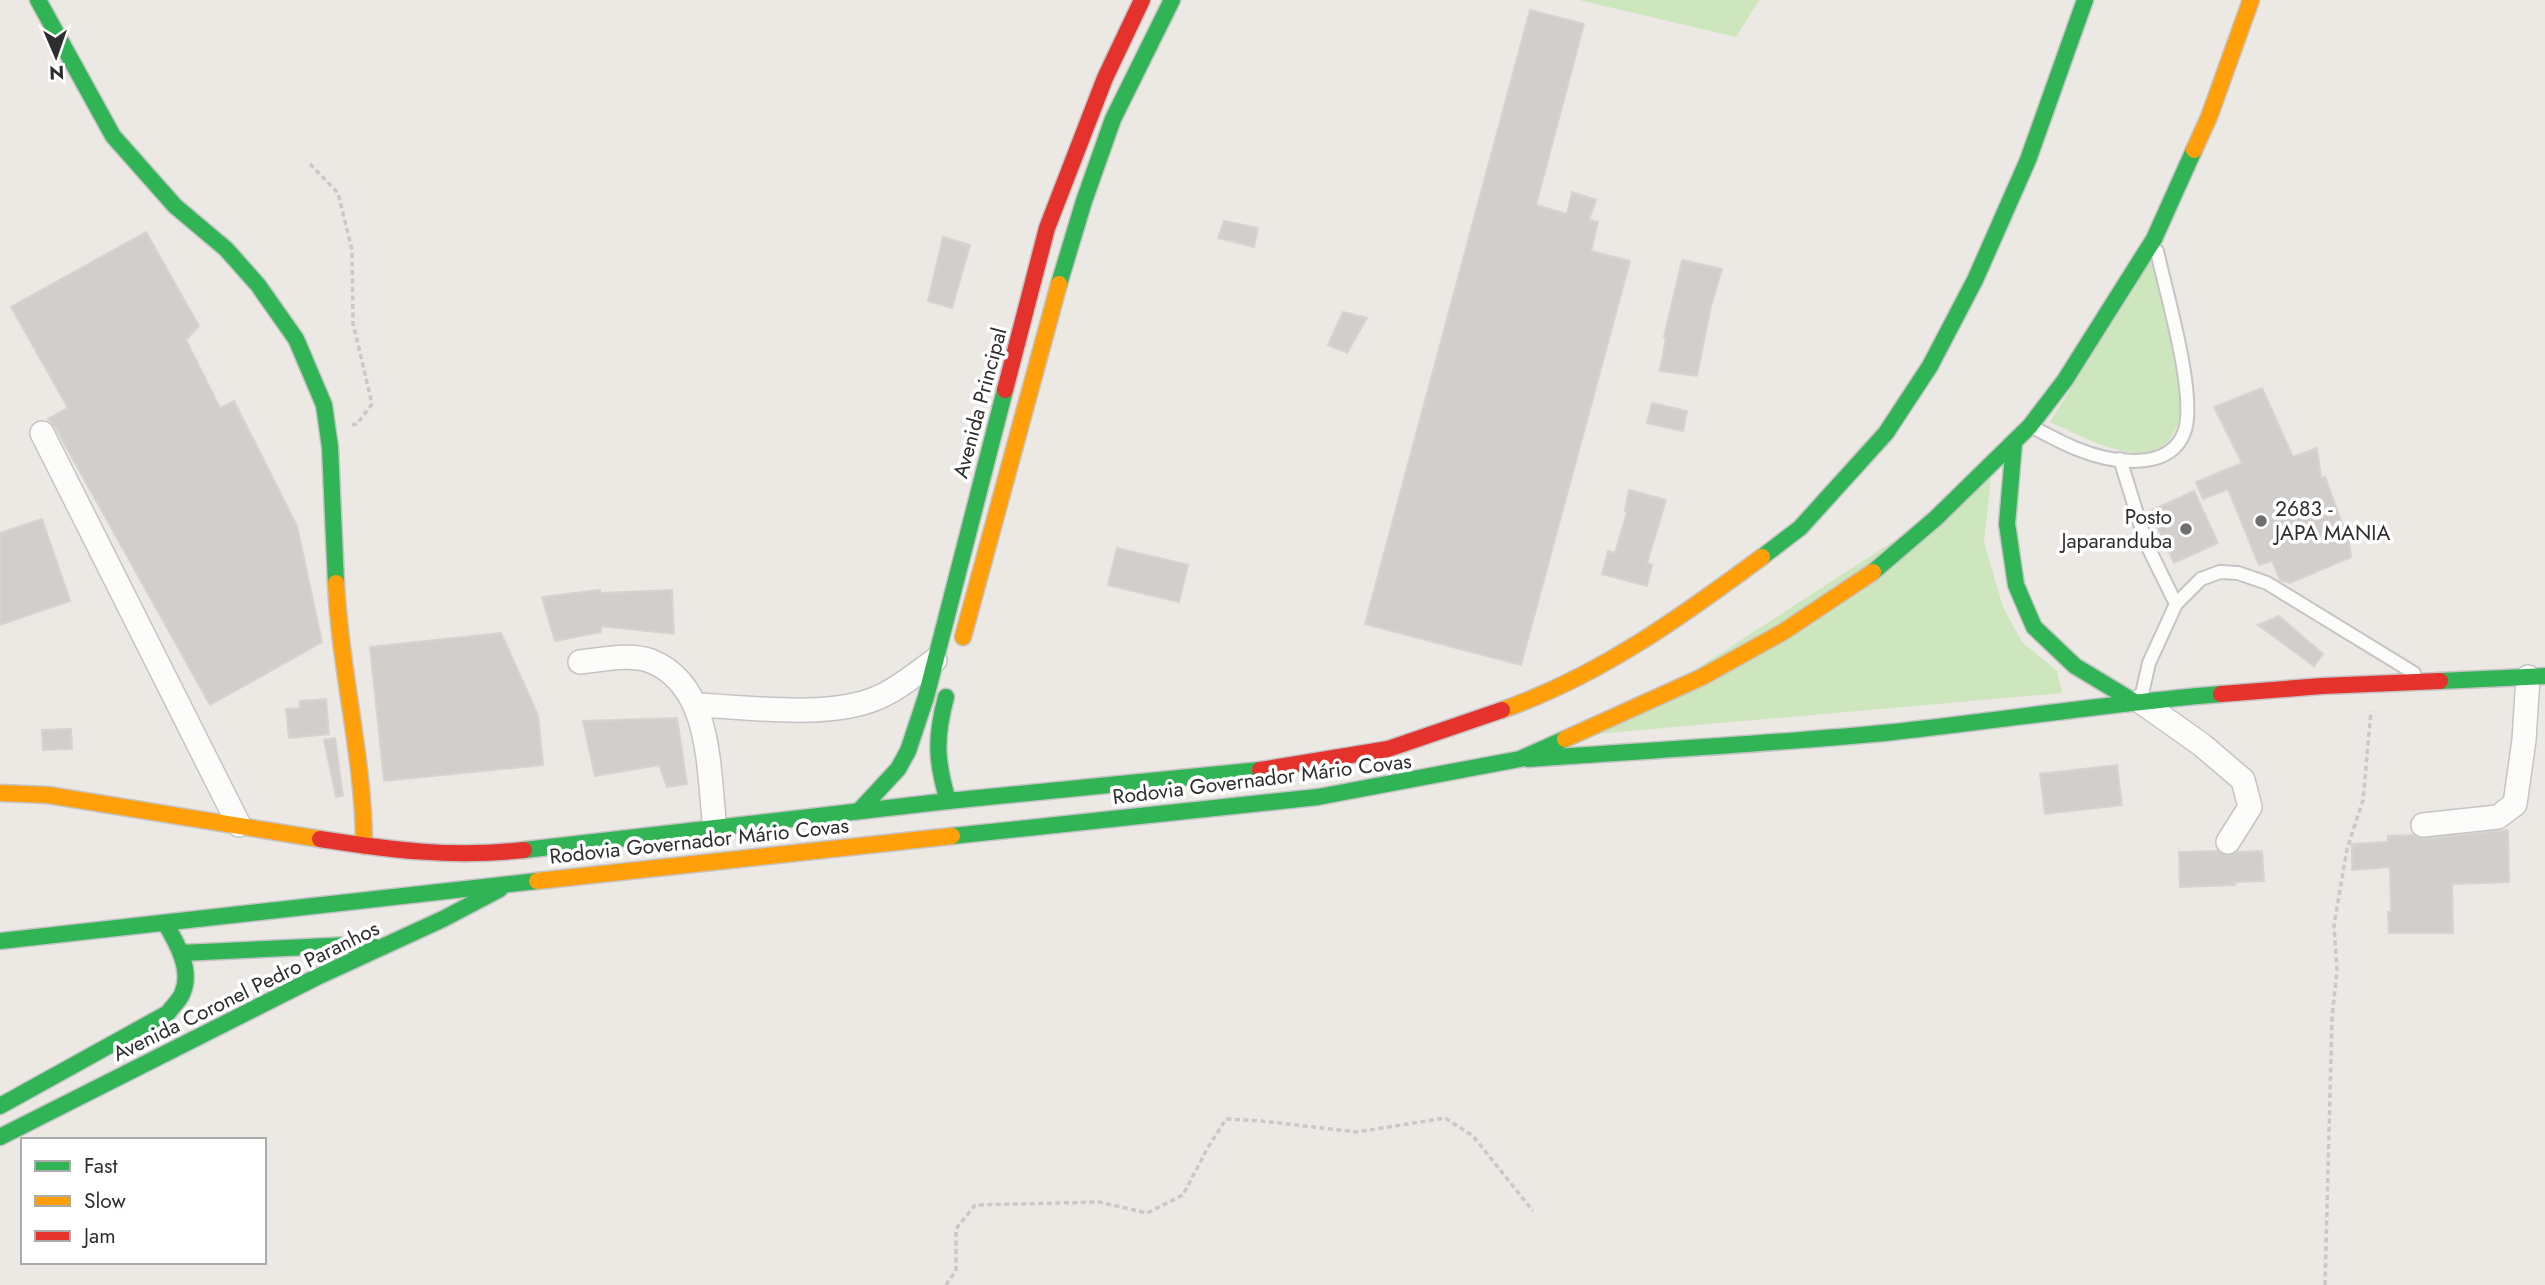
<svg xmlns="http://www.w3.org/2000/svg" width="2545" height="1285" viewBox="0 0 2545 1285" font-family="Jost,sans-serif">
<rect width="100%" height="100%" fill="#ece8e4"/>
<!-- green -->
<g fill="#cee6be">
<polygon points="1579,0 1759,0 1736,37"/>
<path d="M2156 252 2184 390C2178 488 2109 449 2050 422Z"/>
<polygon points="1991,478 1984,542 2003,607 2022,642 2057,671 2062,693 1596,734"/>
</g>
<!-- building -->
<g fill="#d1cecb" stroke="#d7d4d0" stroke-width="2">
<polygon points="1530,10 1584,24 1536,205 1567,214 1572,192 1596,200 1589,220 1598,222 1591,251 1630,261 1521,665 1365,624"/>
<polygon points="1224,221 1258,228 1254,247 1218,238"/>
<polygon points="146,232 199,326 186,340 220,408 234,401 297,526 322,642 210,705 55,427 48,419 68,408 11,307"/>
<polygon points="943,237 970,245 952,308 928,301"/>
<polygon points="1682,260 1722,269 1711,306 1697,376 1660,371 1666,337 1664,337"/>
<polygon points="1343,312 1367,318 1347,353 1328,345"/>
<polygon points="2262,388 2293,457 2317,448 2321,478 2325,477 2343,526 2347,524 2351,557 2290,583 2280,580 2272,561 2259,565 2228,489 2203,499 2196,482 2242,463 2214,407"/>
<polygon points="1652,403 1687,411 1683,431 1647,423"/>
<polygon points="1629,490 1666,500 1647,563 1652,565 1647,586 1602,574 1608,551 1615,553 1627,512 1625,511"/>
<polygon points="2194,491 2218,543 2174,563 2150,511"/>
<polygon points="42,519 70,601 0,625 0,533"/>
<polygon points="1117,548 1188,565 1179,602 1108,585"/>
<polygon points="600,590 600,593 672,590 674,634 601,626 601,632 555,641 542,597"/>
<polygon points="2279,616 2323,654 2314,666 2258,625"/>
<polygon points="501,633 538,715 543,765 384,781 370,647"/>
<polygon points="326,699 329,734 289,738 286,709 300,708 300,701"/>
<polygon points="677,718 687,784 667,787 659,765 595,776 583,721"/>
<polygon points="71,729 72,749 43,750 42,730"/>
<polygon points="335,738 343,796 336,797 324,740"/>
<polygon points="2117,765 2122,805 2045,814 2040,774"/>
<polygon points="2508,830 2509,882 2452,884 2453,933 2389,933 2388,912 2391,912 2390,867 2352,870 2352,844 2388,842 2388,836 2413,835 2424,839"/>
<polygon points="2218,851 2228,856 2238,852 2262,851 2264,881 2234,882 2235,885 2180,887 2179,852"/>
</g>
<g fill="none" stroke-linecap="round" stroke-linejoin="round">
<defs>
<g id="lane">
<path d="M2034 428C2048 435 2062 443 2077 449 2109 462 2171 474 2185 430 2196 392 2166 293 2157 251"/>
<polyline points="2120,459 2146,543 2176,604"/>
<polyline points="2141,698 2149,663 2176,604 2201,579 2220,572 2238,573 2267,583 2414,673"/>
</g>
<g id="street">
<polyline points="42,433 239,825"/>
<path d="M580 662C601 660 630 653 651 661 713 686 708 772 715 829"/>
<polyline points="2140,701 2202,745 2243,780 2250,807 2228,842"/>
<path d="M696 705C748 707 828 719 877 698 897 690 917 673 935 660"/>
<polyline points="2423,825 2498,817 2515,804 2524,740 2528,677"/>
</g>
<g id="fast">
<polyline points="38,0 113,136 175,206 226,249 258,285 296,339 324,405 330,447 336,583"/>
<polyline points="1059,284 1084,201 1113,119 1172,0"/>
<polyline points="2014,443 2007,524 2016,585 2034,627 2075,666 2133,701"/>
<polyline points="1762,557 1800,528 1886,433 1930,366 1975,280 2028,160 2085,0"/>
<polyline points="1873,572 1936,518 2030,426 2065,380 2154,239 2194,150"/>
<polyline points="2440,681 2545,676"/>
<path d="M946 697C935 738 936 761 948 801"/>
<path d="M1528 759C1650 750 1772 744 1894 732 2003 720 2112 703 2221 694"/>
<polyline points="859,811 898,769 908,751 926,697 1005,390"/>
<polyline points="952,836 1318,797 1520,759 1565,739"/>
<polyline points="524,850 948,801 1260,770"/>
<polyline points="0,941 537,881"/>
<polyline points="181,953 371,944"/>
<path d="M0 1106 168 1013C172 1007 179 1001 182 994 193 971 177 943 165 923"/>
<polyline points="0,1137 317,977 443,919 500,889"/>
</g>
<g id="slow">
<polyline points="2194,150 2209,117 2251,0"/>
<path d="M336 583C340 671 364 758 364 846"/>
<polyline points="963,637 1059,284"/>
<path d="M1502 710C1599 676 1681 617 1762 557"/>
<polyline points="1565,739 1702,677 1783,632 1873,572"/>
<polyline points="0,793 48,795 320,839"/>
<polyline points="537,881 952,836"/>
</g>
<g id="jam">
<polyline points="1005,390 1047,228 1105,78 1142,0"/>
<polyline points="2221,694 2322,686 2440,681"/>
<polyline points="1260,770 1388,749 1502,710"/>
<path d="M320 839C391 850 452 858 524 850"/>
</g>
</defs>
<!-- lane casing -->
<use href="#lane" stroke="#c5c4c5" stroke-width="16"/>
<!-- street casing -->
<use href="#street" stroke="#c5c4c5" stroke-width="26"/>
<!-- fast casing -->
<use href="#fast" stroke="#c5c4c5" stroke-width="19"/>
<!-- slow casing -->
<use href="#slow" stroke="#c5c4c5" stroke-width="19"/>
<!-- jam casing -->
<use href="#jam" stroke="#c5c4c5" stroke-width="19"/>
<!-- path -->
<g stroke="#c9c9c8" stroke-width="3.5" stroke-dasharray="5 3.5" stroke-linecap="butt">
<polyline points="310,164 338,193 352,250 353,323 372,404 357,424 350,425"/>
<polyline points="946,1285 956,1270 956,1229 975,1205 1099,1202 1147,1213 1183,1195 1207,1149 1226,1119 1262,1121 1357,1132 1445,1118 1473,1136 1533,1211"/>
<polyline points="2325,1285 2332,1018 2337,970 2334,925 2347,849 2363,800 2371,711"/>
</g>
<!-- lane -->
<use href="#lane" stroke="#fcfcfb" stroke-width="12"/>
<!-- street -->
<use href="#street" stroke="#fcfcfb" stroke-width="23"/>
<!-- fast -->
<use href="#fast" stroke="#30b455" stroke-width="16"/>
<!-- slow -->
<use href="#slow" stroke="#ff9f0a" stroke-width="16"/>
<!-- jam -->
<use href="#jam" stroke="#e5322d" stroke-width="16"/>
</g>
<!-- markers -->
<g fill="#706f6e" stroke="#fff" stroke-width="2.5">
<circle cx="2261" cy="521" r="7"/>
<circle cx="2186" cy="529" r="7"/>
</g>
<g text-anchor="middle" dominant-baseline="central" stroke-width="7" stroke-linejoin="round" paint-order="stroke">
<!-- street labels -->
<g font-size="21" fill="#2e2e2e" stroke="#fff">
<text transform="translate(980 403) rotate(-75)">Avenida Principal</text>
<text transform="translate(1262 779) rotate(-7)">Rodovia Governador Mário Covas</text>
<text transform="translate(699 841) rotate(-6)">Rodovia Governador Mário Covas</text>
<text transform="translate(246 991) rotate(-26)">Avenida Coronel Pedro Paranhos</text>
</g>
<!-- poi labels -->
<g font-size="21" fill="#2e2e2e" stroke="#fff" text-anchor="start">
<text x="2275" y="509">2683 -<tspan x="2275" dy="24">JAPA MANIA</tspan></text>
<text x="2172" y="517" text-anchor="end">Posto<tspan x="2172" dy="24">Japaranduba</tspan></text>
</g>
</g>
<!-- legend -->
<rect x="21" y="1138" width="245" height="126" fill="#ffffff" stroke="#ababab" stroke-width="2"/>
<rect x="35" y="1161" width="35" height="10" fill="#30b455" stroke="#ababab" stroke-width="2"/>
<text x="84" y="1173" font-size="21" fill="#2e2e2e">Fast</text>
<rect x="35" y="1196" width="35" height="10" fill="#ff9f0a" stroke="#ababab" stroke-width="2"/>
<text x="84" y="1208" font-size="21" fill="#2e2e2e">Slow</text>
<rect x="35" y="1231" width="35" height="10" fill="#e5322d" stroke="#ababab" stroke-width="2"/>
<text x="84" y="1243" font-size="21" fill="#2e2e2e">Jam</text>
<!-- north arrow -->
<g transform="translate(56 56) rotate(178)" stroke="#ffffff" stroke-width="5" paint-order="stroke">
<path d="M0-5L12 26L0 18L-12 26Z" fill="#2e2e2e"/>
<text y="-10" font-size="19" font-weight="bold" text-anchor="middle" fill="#2e2e2e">N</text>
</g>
</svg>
